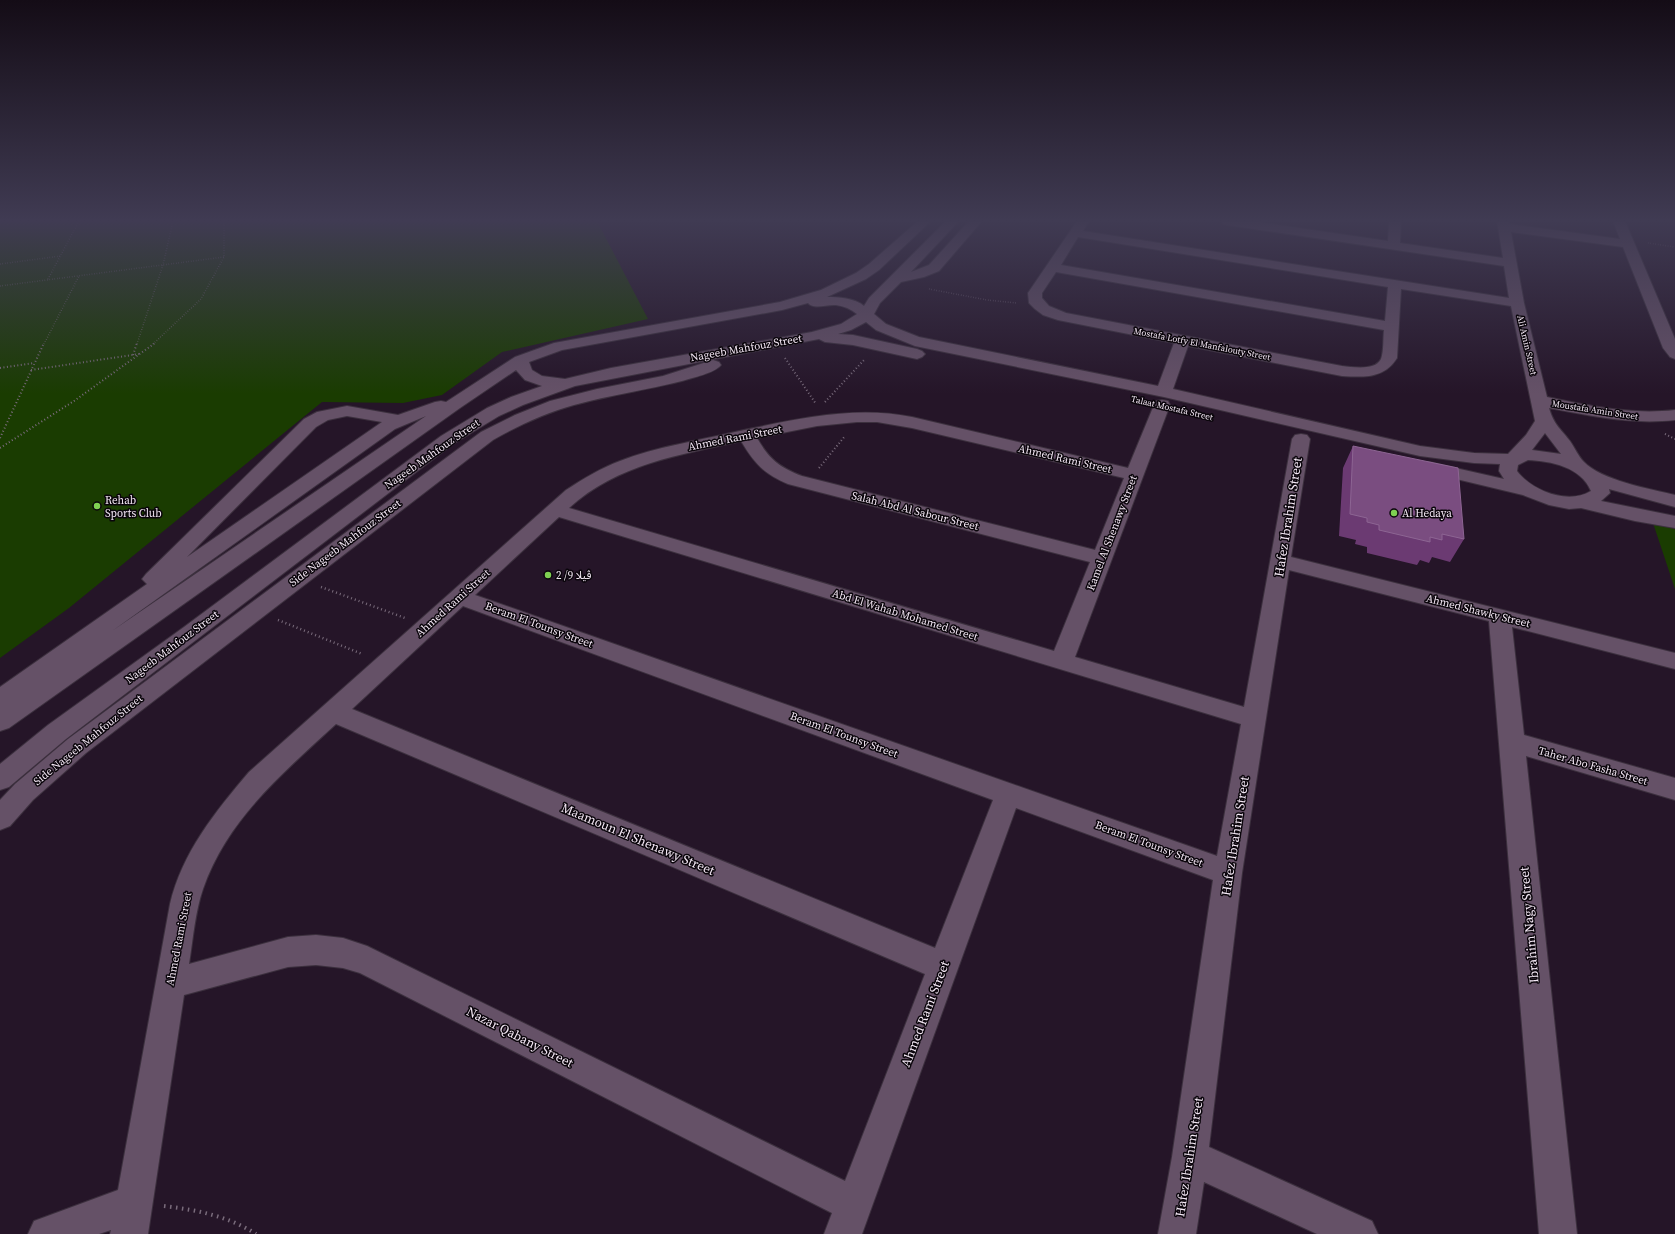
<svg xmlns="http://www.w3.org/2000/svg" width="1675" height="1234" viewBox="0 0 1675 1234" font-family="'Source Serif 4','Noto Sans Arabic',serif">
<rect width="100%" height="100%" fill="#251528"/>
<!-- green -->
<g fill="#1a3c01">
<polygon points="0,221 597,221 648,319 502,352 442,395 403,403 322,402 69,608 0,658"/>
<polygon points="1653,523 1675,529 1675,589"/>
</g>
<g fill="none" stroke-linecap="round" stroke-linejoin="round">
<defs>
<g id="minor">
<path d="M918 221H931L879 270 866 279 827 297C838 297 855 298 864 306L869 298 946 221H959L911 272 929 265 969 221H982L939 271 924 277 901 282 880 303 874 314 886 324 919 337 1158 386 1174 343 1058 320 1043 315 1035 309 1029 303 1028 293 1077 221H1089L1083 231 1509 298 1504 266 1227 225 1223 224 1221 221H1251L1388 241 1389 221H1401L1400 243 1503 258 1497 221H1509L1510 224 1620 239 1613 221H1625L1675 339V359L1670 357 1663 348 1623 247 1511 232 1524 303 1547 397C1590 406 1631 415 1675 410V420C1632 425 1592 416 1549 408 1554 425 1560 428 1570 441 1575 448 1578 456 1584 462 1601 480 1650 489 1675 495V507L1609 489 1610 493 1601 501 1675 516V528L1635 521 1581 508 1569 509 1549 505 1523 495 1423 471 1420 467 1423 463 1429 462 1504 479 1499 471 1500 464 1474 463 1420 456 1164 397 915 346 876 330 866 322 851 330 838 334 853 335 917 349 922 351 925 354 922 357 917 359 853 345 825 342 819 339 575 386 523 405 499 416 453 444 66 739 9 787 0 790V764L48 725 184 627 441 436 487 408 511 397 542 386 525 380 516 370 460 408 9 728 0 731V687L147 584 142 579 146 574 304 419 317 412 347 406 398 415 435 402 441 401 446 402 515 357 554 343 780 302 821 290 856 273 869 264ZM1078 237 1388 287 1385 321 1061 265ZM1056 272 1384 330C1383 338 1384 351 1381 359 1375 371 1353 367 1342 366L1066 313 1049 306 1042 298V293ZM1401 289 1511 306 1535 421 1526 435 1508 454 1474 453 1420 446 1173 389 1188 346 1342 376C1364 377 1384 379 1397 358ZM808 303C814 310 827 304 836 305 844 306 851 309 857 314L841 324 812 332 611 368 565 379 542 376 532 370 529 362 562 350 782 310ZM347 416 382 422 187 557 316 427 328 420ZM426 416 112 631 395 429ZM1545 433 1561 454 1532 450ZM1528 460C1551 461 1581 467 1591 491 1568 505 1532 491 1517 471L1518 465Z"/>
<path d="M713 360 719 362 721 365C715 373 692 378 682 381 646 390 610 395 574 405 546 413 519 425 493 440L86 753 33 800 10 826 0 830V800L15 784 68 739 481 432 515 415 550 401 597 389 663 376Z"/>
<path d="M1162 400 1168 401 1170 405 1075 657 1244 707 1292 439 1295 435 1301 434 1307 435 1310 439 1291 557 1675 653V669L1512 627 1524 735 1675 778V800L1526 756 1577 1234H1539L1489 621 1289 570 1242 873 1209 1147 1372 1221 1378 1234H1317L1204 1182 1196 1234H1158L1172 1157 1213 880 1016 808 862 1234H824L832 1213 360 973 343 968 316 965 288 967 184 995 148 1234H110L111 1230 99 1234H28L34 1221 118 1190 170 904C182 853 215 812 249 772L566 490C583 479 601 468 620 461 656 447 696 441 735 432 793 420 852 405 912 417L1128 468 1154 405 1156 401ZM857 422H877L912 428 1124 478 1095 550 802 476C779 467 769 459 757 438L817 426ZM741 441C755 464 764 474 788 484L1090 562 1054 651 569 508C617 464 680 455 741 441ZM559 517 1241 724 1217 856 475 595ZM463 606 993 800 935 948 352 709ZM336 724 925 974 845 1181 367 946 343 938 316 935 288 937 189 964C193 939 195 912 203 889 227 819 284 772 336 724Z"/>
</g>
</defs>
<!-- minor casing -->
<use href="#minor" stroke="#3c303e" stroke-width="2"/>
<!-- path-far3 -->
<g stroke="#7a6c7c" stroke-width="1.5" stroke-dasharray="0.5 2" stroke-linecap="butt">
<polyline points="1648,243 1675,247"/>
<polyline points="0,264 61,256"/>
<polyline points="48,279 79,221"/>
<polyline points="0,286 224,257"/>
<polyline points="929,289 987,300 1017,303"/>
<polyline points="44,344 79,276"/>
<polyline points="137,344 163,265 173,221"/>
<polyline points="153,344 201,299 224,257 224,221"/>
</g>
<!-- path-far2 -->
<g stroke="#7a6c7c" stroke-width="2" stroke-dasharray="1 2.5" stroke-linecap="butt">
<polyline points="133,355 137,343"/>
<polyline points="785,358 816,404"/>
<polyline points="0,368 34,363"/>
<polyline points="31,370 139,354"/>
<polyline points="825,402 864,360"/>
<polyline points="1665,434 1675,439"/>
<polyline points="0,438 44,343"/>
<polyline points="0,448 74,401 155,343"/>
<polyline points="819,468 845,436"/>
</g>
<!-- path-far1 -->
<g stroke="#7a6c7c" stroke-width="2.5" stroke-dasharray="1 3" stroke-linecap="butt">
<polyline points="321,587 405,618"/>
<polyline points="278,620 362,654"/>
</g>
<!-- path -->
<path stroke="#7a6c7c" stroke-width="4" stroke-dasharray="1.5 4.5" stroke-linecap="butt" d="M164 1206C197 1210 228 1216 256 1234"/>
<!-- minor -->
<use href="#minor" fill="#655167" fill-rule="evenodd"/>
</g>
<!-- wall -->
<polygon fill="#6b3a72" points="1353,446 1464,539 1450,562 1432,557 1429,563 1420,560 1417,565 1367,553 1367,547 1355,544 1356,540 1339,536 1343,468"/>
<!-- building -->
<polygon fill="#7a4d80" stroke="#8d6593" points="1353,446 1458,468 1464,539 1442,534 1442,540 1430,537 1430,542 1379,530 1379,525 1367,522 1367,518 1350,514"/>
<!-- sky -->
<linearGradient id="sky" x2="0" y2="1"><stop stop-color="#140c16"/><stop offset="0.56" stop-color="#403b53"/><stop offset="1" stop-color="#403b53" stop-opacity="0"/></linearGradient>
<rect width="1675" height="394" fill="url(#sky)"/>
<!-- markers -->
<g fill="#7fd052" stroke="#0a050b" stroke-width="1.5">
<circle cx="97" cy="506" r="4"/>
<circle cx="1394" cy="513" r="4"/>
<circle cx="548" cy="575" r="4"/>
</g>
<g text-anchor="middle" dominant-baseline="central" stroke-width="3" stroke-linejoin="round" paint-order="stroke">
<!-- far-street labels -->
<g font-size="9" fill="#f5e9f6" stroke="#0a050b">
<text transform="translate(1202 344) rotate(11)">Mostafa Lotfy El Manfalouty Street</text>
<text transform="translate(1527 345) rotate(77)">Ali Amin Street</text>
<text transform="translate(1172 408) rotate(13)">Talaat Mostafa Street</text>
<text transform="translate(1595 410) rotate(9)">Moustafa Amin Street</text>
</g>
<!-- street labels -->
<g font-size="11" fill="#f5e9f6" stroke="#0a050b">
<text transform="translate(746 348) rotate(-10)">Nageeb Mahfouz Street</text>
<text transform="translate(735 438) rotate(-11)">Ahmed Rami Street</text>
<text transform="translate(432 454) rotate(-35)">Nageeb Mahfouz Street</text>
<text transform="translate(1065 459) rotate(13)">Ahmed Rami Street</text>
<text transform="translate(915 511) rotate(14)">Salah Abd Al Sabour Street</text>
<text transform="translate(1112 533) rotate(-69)">Kamel Al Shenawy Street</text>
<text transform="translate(345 543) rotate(-37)">Side Nageeb Mahfouz Street</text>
<text transform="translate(453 603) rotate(-42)">Ahmed Rami Street</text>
<text transform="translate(1478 611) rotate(14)">Ahmed Shawky Street</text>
<text transform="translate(905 615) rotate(17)">Abd El Wahab Mohamed Street</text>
<text transform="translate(539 625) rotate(20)">Beram El Tounsy Street</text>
<text transform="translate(172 647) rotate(-37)">Nageeb Mahfouz Street</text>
<text transform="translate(844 735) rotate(20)">Beram El Tounsy Street</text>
<text transform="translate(88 740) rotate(-39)">Side Nageeb Mahfouz Street</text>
<text transform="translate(1593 766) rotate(16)">Taher Abo Fasha Street</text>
<text transform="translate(1149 844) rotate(20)">Beram El Tounsy Street</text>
<text transform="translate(179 939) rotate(-79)">Ahmed Rami Street</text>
</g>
<!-- poi labels -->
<g font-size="11" fill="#f5e9f6" stroke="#0a050b" text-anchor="start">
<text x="105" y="500">Rehab<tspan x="105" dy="13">Sports Club</tspan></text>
<text x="1402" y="513">Al Hedaya</text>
<text x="556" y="575">ڤيلا 9/ 2</text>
</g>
<!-- near-street labels -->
<g font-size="13" fill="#f5e9f6" stroke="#0a050b">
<text transform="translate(1288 517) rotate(-81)">Hafez Ibrahim Street</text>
<text transform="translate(1235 836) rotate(-81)">Hafez Ibrahim Street</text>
<text transform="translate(638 839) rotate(23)">Maamoun El Shenawy Street</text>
<text transform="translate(1529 925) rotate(-95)">Ibrahim Nagy Street</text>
<text transform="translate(925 1014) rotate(-69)">Ahmed Rami Street</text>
<text transform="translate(520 1037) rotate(27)">Nazar Qabany Street</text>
<text transform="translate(1189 1157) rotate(-81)">Hafez Ibrahim Street</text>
</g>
</g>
</svg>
